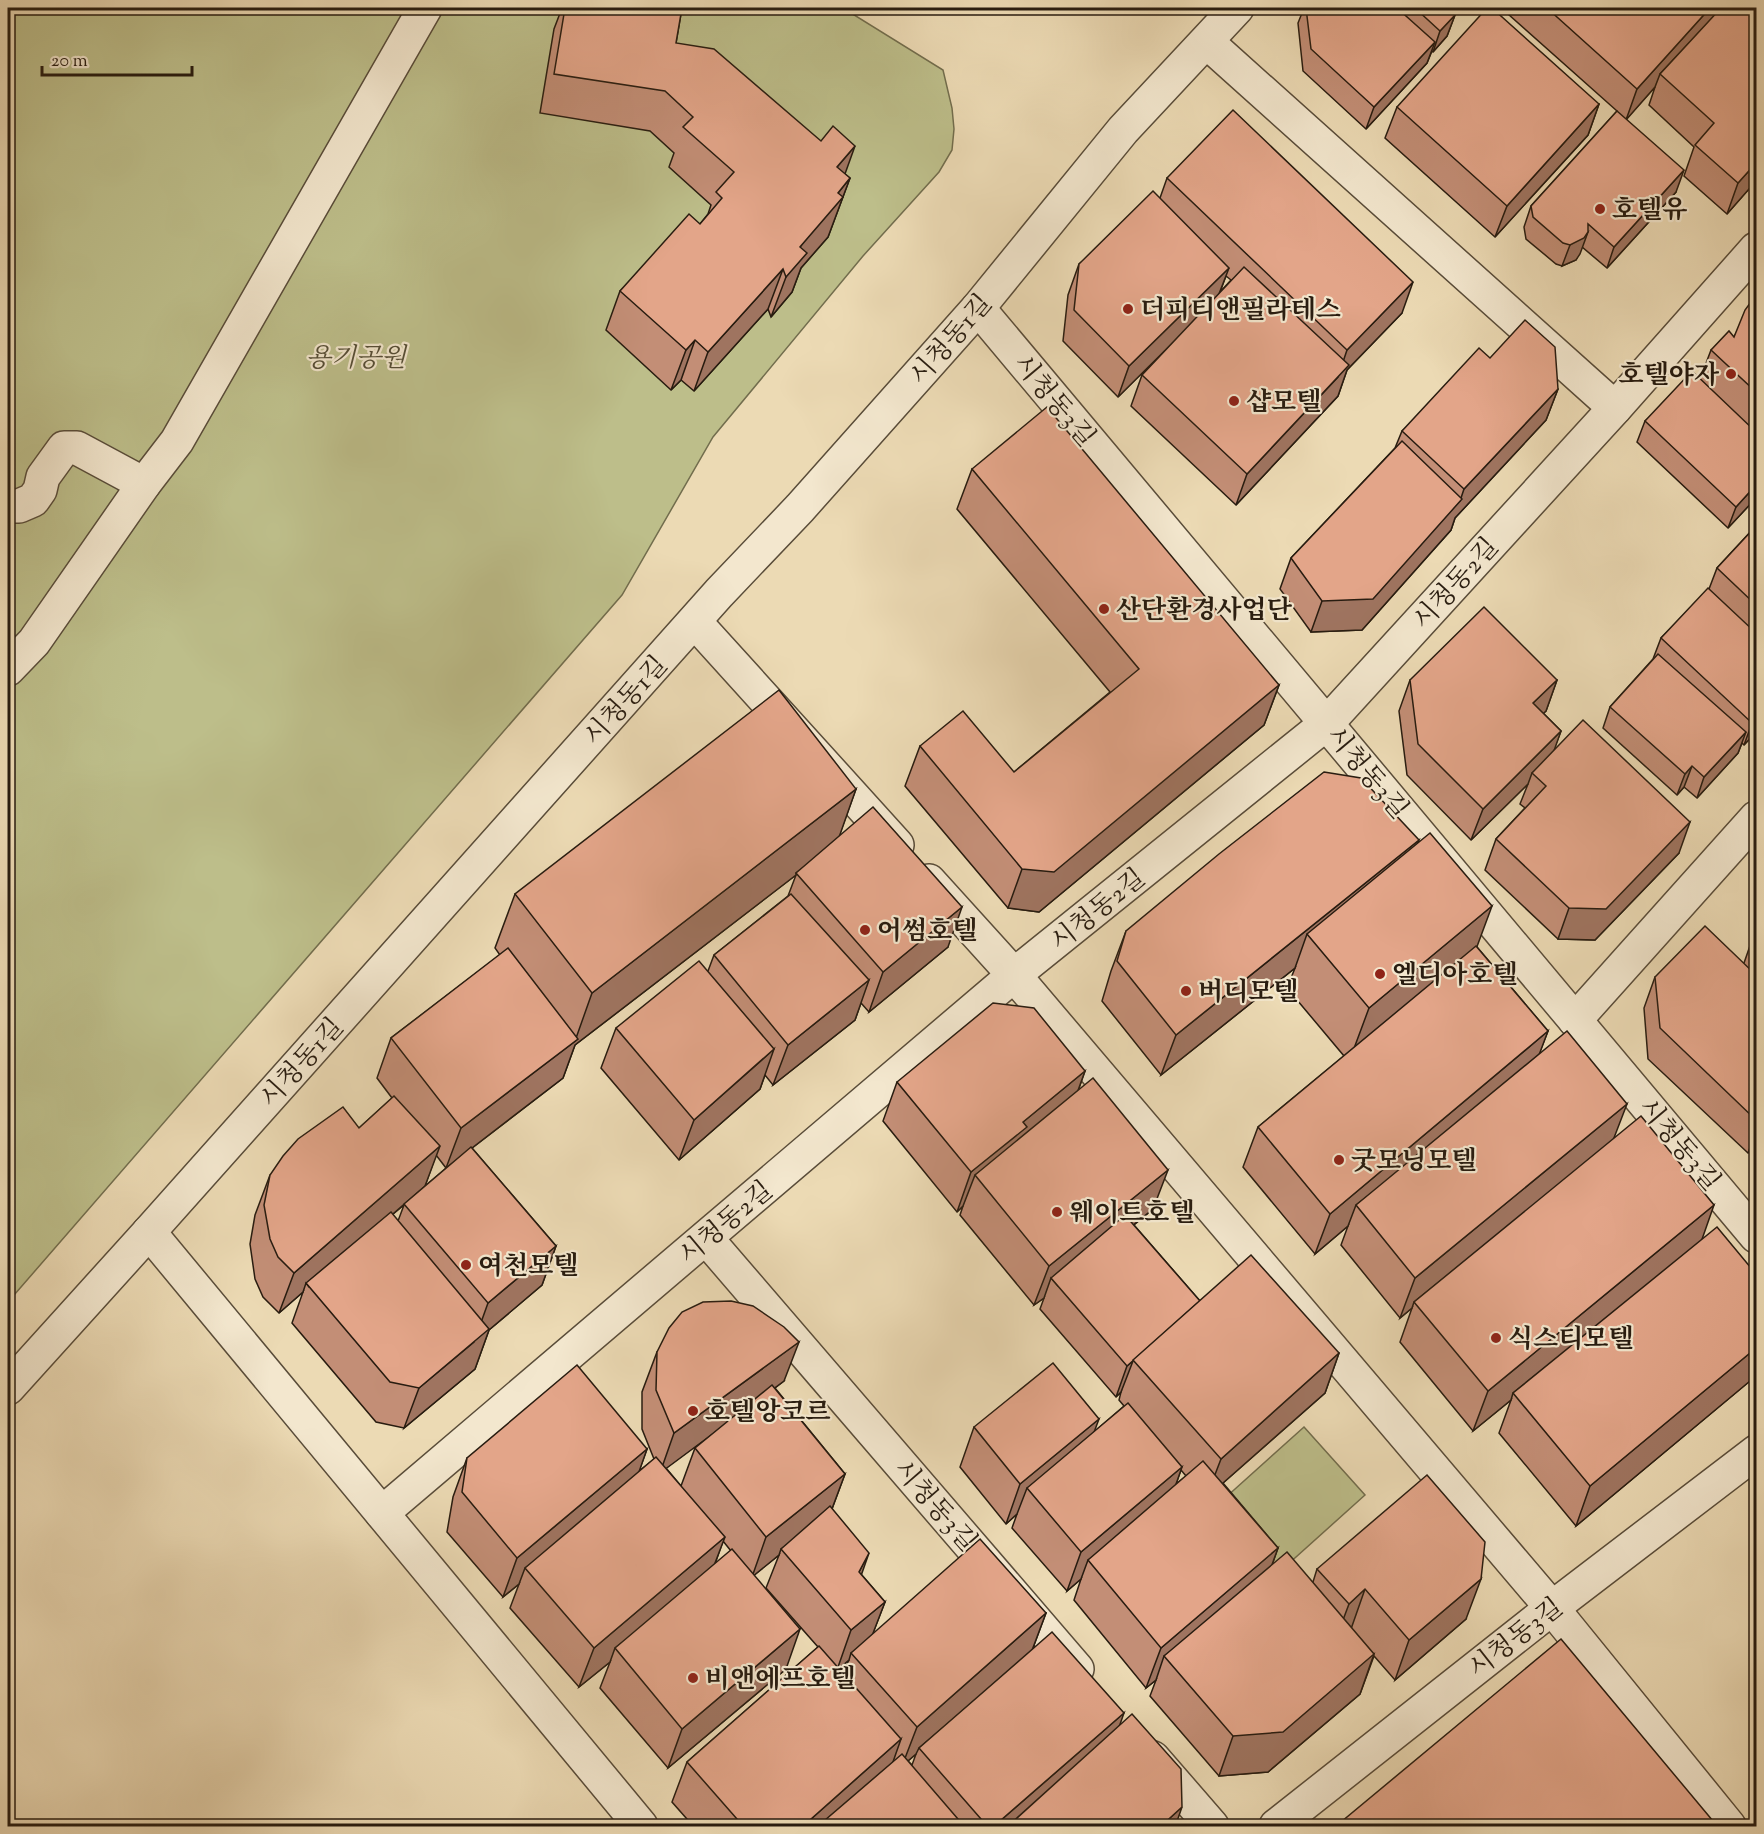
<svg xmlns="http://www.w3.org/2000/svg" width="1764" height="1834" font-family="'Sorts Mill Goudy','Noto Serif KR',serif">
<rect width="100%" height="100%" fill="#ecdab4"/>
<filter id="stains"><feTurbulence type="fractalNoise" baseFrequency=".00333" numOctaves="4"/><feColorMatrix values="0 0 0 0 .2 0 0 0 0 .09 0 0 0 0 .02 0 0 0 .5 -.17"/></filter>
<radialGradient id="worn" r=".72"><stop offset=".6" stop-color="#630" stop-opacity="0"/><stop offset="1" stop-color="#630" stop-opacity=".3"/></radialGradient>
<!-- green -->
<g fill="#bdbe8a" stroke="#726d4d" stroke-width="1.5">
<polygon points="8,8 843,8 943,70 952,108 954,129 952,150 939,172 863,256 713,437 622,595 8,1302"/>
<polygon points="1304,1427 1365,1495 1276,1575 1215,1507"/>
</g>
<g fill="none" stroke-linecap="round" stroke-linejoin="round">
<!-- minor casing -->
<g stroke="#594c39" stroke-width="36">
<g id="minor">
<polyline points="1207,42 1615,408"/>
<polyline points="978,308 1756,1236"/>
<polyline points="8,506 19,506 33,500 40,490 43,477 64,448 77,448 144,484"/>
<polyline points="695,622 897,845"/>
<polyline points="8,669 34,642 144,484 177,441 425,8"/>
<polyline points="929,881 1014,975 1552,1608 1729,1826"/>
<polyline points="1575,1020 1756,818"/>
<polyline points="149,1232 641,1826"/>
<polyline points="706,1238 1077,1669"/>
<polyline points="8,1388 149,1232 719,593 800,508 978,308 1123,130 1237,8"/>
<polyline points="382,1513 1014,975 1327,723 1615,408 1756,249"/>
<polyline points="1153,1758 1212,1826"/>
<polyline points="1276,1826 1552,1608 1756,1452"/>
</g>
</g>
<!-- minor -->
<use href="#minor" stroke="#f3e7ce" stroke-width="33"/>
</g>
<!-- wall -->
<g fill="#c38e76" stroke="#281c10" stroke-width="1.5" fill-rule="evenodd">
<polygon points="562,8 682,8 676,43 850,178 828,237 801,268 792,292 771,317 768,309 694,391 681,380 671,390 606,330 620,291 700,224 708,214 711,205 669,167 674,153 650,131 540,113 554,29"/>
<polygon points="1304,8 1448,8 1455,15 1447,36 1433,52 1432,51 1427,63 1366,129 1303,71 1298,23"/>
<polygon points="1510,8 1756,8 1756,181 1727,214 1684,176 1694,147 1649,105 1655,87 1626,119 1676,192 1607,268 1582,247 1576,260 1562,266 1556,264 1526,239 1524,227 1531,206 1617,111 1508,14"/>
<polygon points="1599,104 1588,135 1495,237 1385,138 1397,107"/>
<path d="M 1167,178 L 1402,313 L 1347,370 L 1338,396 L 1236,505 L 1131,406 L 1142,375 L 1174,341 L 1118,397 L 1063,341 L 1068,295 L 1079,264 L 1160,198 ZM 1226,276 L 1231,280 L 1220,292 Z"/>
<polygon points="1756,295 1756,498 1728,528 1637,442 1645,421 1700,379 1711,350 1734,337"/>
<polygon points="1490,358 1558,389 1546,420 1455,518 1451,530 1362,630 1311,632 1280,589 1291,558 1395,448 1402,431"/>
<polygon points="972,469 1279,685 1264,725 1039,912 1008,908 905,786 920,746 1014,772 1110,692 957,509"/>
<polygon points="1756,526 1756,732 1744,745 1742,743 1738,753 1697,798 1684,787 1677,795 1603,728 1610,707 1653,659 1661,638 1709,589 1717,568"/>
<polygon points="1410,680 1557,680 1546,711 1543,713 1561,731 1554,749 1679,853 1595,940 1558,939 1485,870 1496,839 1525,808 1520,804 1528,784 1471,840 1407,775 1399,711"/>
<path d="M 856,789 L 839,836 L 948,947 L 869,1012 L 861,1003 L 855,1020 L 773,1085 L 765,1075 L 760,1089 L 679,1160 L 601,1068 L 616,1028 L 708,971 L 714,955 L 788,896 L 796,875 L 575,1045 L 563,1078 L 472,1148 L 556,1246 L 542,1285 L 489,1330 L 475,1369 L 404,1428 L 376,1422 L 292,1323 L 303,1292 L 279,1313 L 263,1297 L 255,1279 L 250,1244 L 255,1215 L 270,1175 L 359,1128 L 392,1098 L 377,1078 L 391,1038 L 500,955 L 495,948 L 515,894 ZM 436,1155 L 446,1168 L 425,1186 ZM 404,1205 L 398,1221 L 392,1215 Z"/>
<polygon points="1418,843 1477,947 1548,1031 1539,1054 1614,1138 1702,1239 1756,1274 1756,1376 1576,1526 1499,1433 1511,1400 1473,1431 1400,1342 1412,1308 1400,1318 1341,1245 1348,1226 1315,1254 1243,1167 1258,1127 1344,1056 1287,988 1295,968 1161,1075 1102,1001 1111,971 1126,931"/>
<polygon points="1756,936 1756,1145 1748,1153 1648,1059 1644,1008 1655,977 1744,963 1752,940"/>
<path d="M 1085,1071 L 1078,1091 L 1153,1209 L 1134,1225 L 1200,1301 L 1339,1353 L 1325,1393 L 1223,1483 L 1278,1548 L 1272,1565 L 1313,1582 L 1317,1569 L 1466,1619 L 1395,1680 L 1374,1656 L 1360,1694 L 1268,1772 L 1219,1776 L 1150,1696 L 1156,1680 L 1146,1688 L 1074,1600 L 1081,1579 L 1067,1591 L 1012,1528 L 1017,1514 L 1006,1524 L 960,1467 L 974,1427 L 1095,1431 L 1124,1406 L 1119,1400 L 1121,1392 L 1116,1397 L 1040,1309 L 1044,1298 L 1034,1305 L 960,1215 L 963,1206 L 957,1212 L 883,1121 L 897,1082 ZM 1181,1470 L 1186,1476 L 1176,1484 Z"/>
<path d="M 657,1352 L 784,1381 L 775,1388 L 845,1474 L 832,1509 L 861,1574 L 885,1602 L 873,1633 L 1046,1613 L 1033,1648 L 1120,1725 L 1175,1827 L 694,1827 L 672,1802 L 687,1762 L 818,1647 L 766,1588 L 779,1555 L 754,1575 L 786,1669 L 668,1768 L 600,1688 L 610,1662 L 579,1687 L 510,1608 L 519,1584 L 503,1597 L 447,1532 L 453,1497 L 467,1458 L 647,1449 L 639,1471 L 654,1459 L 642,1429 L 642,1392 ZM 705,1439 L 695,1448 L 681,1486 L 666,1468 ZM 723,1541 L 731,1551 L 715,1564 ZM 849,1660 L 843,1674 L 839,1668 ZM 916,1754 L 912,1765 L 908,1761 Z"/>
</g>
<!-- shaded-wall -->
<g fill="#9f7460" stroke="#281c10" stroke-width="1.5">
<polygon points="1710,8 1722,8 1660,74 1655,87 1626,120 1637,89"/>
<polygon points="1455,15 1447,36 1433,52 1440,31"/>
<polygon points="1435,42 1427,63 1366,129 1374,107"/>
<polygon points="1599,104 1588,135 1495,237 1507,206"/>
<polygon points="855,146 841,185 837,167"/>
<polygon points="1756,163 1756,181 1727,214 1738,183"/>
<polygon points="1684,170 1676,192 1607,268 1614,247"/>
<polygon points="850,178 828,237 801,268 792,292 771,317 786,277 800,247 838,193"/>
<polygon points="1588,232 1580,254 1576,260 1562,266 1570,245"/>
<polygon points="1229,268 1217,299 1118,397 1129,366"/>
<polygon points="783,269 768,309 694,391 708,352"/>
<polygon points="1413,282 1402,313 1347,370 1338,396 1236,505 1247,474 1338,377 1347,350"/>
<polygon points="695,340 681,380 671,390 686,350"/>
<polygon points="1558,389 1546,420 1455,518 1451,530 1362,630 1311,632 1322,601 1460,501 1464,489"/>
<polygon points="1756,485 1756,498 1728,528 1736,507"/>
<polygon points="1557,680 1546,711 1522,734 1533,703"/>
<polygon points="1279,685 1264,725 1039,912 1008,908 1022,869"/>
<polygon points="1756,718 1756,732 1744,745 1752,723"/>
<polygon points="1561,731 1550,762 1532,773 1528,784 1471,840 1483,809"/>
<polygon points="1746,732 1738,753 1697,798 1704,777"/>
<polygon points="1692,766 1684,787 1677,795 1685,774"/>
<polygon points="856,789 837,843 796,873 796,875 575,1045 563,1078 446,1168 461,1128 575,1041 592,993"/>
<polygon points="1690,822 1679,853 1595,940 1558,939 1569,908"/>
<polygon points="1419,840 1404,880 1307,934 1295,968 1161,1075 1176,1035"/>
<polygon points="1492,906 1472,960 1349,1062 1369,1008"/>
<polygon points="962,907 948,947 869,1012 883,972"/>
<polygon points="869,980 855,1020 773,1085 788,1045"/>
<polygon points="1548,1031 1533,1071 1356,1205 1348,1226 1315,1254 1330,1214"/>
<polygon points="774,1049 760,1089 679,1160 694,1120"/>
<polygon points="1085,1071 1071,1110 975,1175 963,1206 957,1212 971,1172 1023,1122"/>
<polygon points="1627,1104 1612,1143 1414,1302 1412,1308 1400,1318 1415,1278"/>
<polygon points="1756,1131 1756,1145 1748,1153"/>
<polygon points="440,1146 425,1186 309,1287 306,1283 303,1292 279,1313 294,1273"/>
<polygon points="1168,1170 1153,1209 1058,1286 1051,1278 1044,1298 1034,1305 1049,1266"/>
<polygon points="1714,1205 1700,1245 1513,1393 1511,1400 1473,1431 1488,1391"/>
<polygon points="556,1246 542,1285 489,1330 475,1369 404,1428 419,1388 474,1342 488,1303"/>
<polygon points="799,1342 784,1381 660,1473 674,1433"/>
<polygon points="1756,1348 1756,1376 1576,1526 1590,1486"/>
<polygon points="1339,1353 1325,1393 1206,1498 1221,1459"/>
<polygon points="1133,1361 1121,1392 1116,1397 1127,1366"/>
<polygon points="1099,1419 1084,1459 1027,1488 1017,1514 1006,1524 1020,1484"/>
<polygon points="647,1449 633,1489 525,1568 519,1584 503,1597 517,1558"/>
<polygon points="1182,1467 1168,1507 1088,1560 1081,1579 1067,1591 1081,1552"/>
<polygon points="845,1474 830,1514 781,1549 779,1555 752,1577 766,1537"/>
<polygon points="725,1537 710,1576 615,1648 610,1662 579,1687 594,1648"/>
<polygon points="1278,1548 1264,1587 1164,1656 1156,1680 1146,1688 1161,1648"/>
<polygon points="869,1553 855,1593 859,1572"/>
<polygon points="1481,1579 1466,1619 1395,1680 1409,1640"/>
<polygon points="1365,1589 1351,1629 1334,1644 1349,1604"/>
<polygon points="885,1602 870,1641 851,1653 849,1660 837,1670 851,1630"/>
<polygon points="1046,1613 1031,1653 919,1748 916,1754 902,1766 917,1727"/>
<polygon points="800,1629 786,1669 668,1768 682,1729"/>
<polygon points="1374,1654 1360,1694 1268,1772 1219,1776 1233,1736"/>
<polygon points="1124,1713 1113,1744 1018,1827 993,1827"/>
<polygon points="901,1739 887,1779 833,1827 802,1827"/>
<polygon points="1182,1807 1175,1827 1160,1827"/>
</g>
<!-- building -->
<g fill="#e3a589" stroke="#281c10" stroke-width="1.5">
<polygon points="565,8 682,8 676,43 714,49 821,141 833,126 855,146 837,167 850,178 838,193 843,197 800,247 807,253 786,277 783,269 708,352 695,340 686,350 620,291 689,214 700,224 722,198 716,192 734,172 683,127 693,117 665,91 554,74"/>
<polygon points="1306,8 1397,8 1435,42 1374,107 1311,49"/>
<polygon points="1415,8 1448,8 1455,15 1440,31"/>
<polygon points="1487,8 1492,8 1599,104 1507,206 1397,107"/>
<polygon points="1547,8 1710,8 1637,89"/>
<polygon points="1721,8 1756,8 1756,163 1738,183 1695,145 1714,123 1660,74"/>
<polygon points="1233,110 1413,282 1347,350 1167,178"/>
<polygon points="1617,111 1684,170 1614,247 1588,224 1588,232 1584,238 1570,245 1563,243 1533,217 1531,206"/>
<polygon points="1153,191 1229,268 1129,366 1074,310 1079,264"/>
<polygon points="1244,267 1349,365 1247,474 1142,375"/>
<polygon points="1756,295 1756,392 1711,350 1729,331 1734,337 1745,310"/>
<polygon points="1525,320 1555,347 1558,389 1464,489 1402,431 1479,348 1490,358"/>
<polygon points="1692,371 1756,432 1756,485 1736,507 1645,421"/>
<polygon points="1047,407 1279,685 1054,872 1022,869 920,746 963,711 1014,772 1139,669 972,469"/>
<polygon points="1402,441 1462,499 1373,599 1322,601 1291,558"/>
<polygon points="1756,526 1756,605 1717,568"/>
<polygon points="1708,588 1756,633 1756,718 1752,723 1661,638"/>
<polygon points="1484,607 1557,680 1533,703 1561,731 1483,809 1418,744 1410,680"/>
<polygon points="1658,654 1746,732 1704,777 1692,766 1685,774 1610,707"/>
<polygon points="779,690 856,789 592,993 515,894"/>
<polygon points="1583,720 1690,822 1606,909 1569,908 1496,839 1546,786 1532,773"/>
<polygon points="1324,772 1361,778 1419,840 1176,1035 1117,961 1126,931 1219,854"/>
<polygon points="873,807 962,907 883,972 796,873"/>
<polygon points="1430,833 1492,906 1369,1008 1307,934"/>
<polygon points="791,894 869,980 788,1045 714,955"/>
<polygon points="1705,926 1756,975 1756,1120 1660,1028 1655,977"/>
<polygon points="1756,936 1756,944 1752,940"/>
<polygon points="1476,946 1548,1031 1330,1214 1258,1127"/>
<polygon points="508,948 578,1039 461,1128 391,1038"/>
<polygon points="699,961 774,1049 694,1120 616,1028"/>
<polygon points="993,1003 1034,1008 1085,1071 1023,1122 1027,1127 971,1172 897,1082"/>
<polygon points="1567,1031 1627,1104 1415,1278 1356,1205"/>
<polygon points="1093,1078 1168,1170 1049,1266 975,1175"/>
<polygon points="394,1096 440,1146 294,1273 278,1257 270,1239 264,1205 270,1175 283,1156 298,1139 343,1107 359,1128"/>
<polygon points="1641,1116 1714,1205 1488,1391 1414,1302"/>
<polygon points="471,1147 556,1246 488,1303 404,1204"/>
<polygon points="391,1212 489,1329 419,1388 390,1382 306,1283"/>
<polygon points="1125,1215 1200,1301 1127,1366 1051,1278"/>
<polygon points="1717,1227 1756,1274 1756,1348 1590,1486 1513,1393"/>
<polygon points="1251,1255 1339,1353 1221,1459 1133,1360"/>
<polygon points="731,1301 753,1306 784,1327 799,1342 674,1433 656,1390 657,1352 669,1328 682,1312 703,1302"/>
<polygon points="1053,1363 1099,1419 1020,1484 974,1427"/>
<polygon points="577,1365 647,1449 517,1558 462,1492 467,1458"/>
<polygon points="772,1385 845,1474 766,1537 695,1448"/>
<polygon points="1128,1403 1182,1467 1081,1552 1027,1488"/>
<polygon points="656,1457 725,1537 594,1648 525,1568"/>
<polygon points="1203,1461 1278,1548 1161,1648 1088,1560"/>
<polygon points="1427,1475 1485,1542 1481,1579 1409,1640 1365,1589 1349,1604 1317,1569"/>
<polygon points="830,1506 869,1553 859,1572 885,1602 851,1630 781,1549"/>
<polygon points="980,1539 1046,1613 917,1727 851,1653"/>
<polygon points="732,1549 800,1629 682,1729 615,1648"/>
<polygon points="1287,1552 1374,1654 1283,1732 1233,1736 1164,1656"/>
<polygon points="1052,1632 1124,1713 993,1827 988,1827 919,1748"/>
<polygon points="1561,1639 1718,1827 1335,1827"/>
<polygon points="819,1646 901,1739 802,1827 744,1827 687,1762"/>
<polygon points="1132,1714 1181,1769 1182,1807 1160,1827 1007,1827"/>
<polygon points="902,1754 964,1826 817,1827"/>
</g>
<!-- markers -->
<g fill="#8f2418" stroke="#f3e7ce" stroke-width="2">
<circle cx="1600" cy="209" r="6"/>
<circle cx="1128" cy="309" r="6"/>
<circle cx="1731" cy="374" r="6"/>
<circle cx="1234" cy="401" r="6"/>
<circle cx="1104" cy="609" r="6"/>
<circle cx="865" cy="930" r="6"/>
<circle cx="1380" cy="974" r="6"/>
<circle cx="1186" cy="991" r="6"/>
<circle cx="1339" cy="1160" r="6"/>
<circle cx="1057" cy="1212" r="6"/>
<circle cx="466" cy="1265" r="6"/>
<circle cx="1496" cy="1338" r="6"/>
<circle cx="693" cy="1411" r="6"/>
<circle cx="693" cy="1678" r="6"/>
</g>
<g text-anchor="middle" stroke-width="4.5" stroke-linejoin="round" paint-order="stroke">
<!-- poi labels -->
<g font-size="26" font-weight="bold" fill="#281c10" stroke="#f3e7ce" text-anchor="start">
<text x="1612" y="218">호텔유</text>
<text x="1140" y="318">더피티앤필라테스</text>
<text x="1719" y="383" text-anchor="end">호텔야자</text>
<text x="1246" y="410">샵모텔</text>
<text x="1116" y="618">산단환경사업단</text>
<text x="877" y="939">어썸호텔</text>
<text x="1392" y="983">엘디아호텔</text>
<text x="1198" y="1000">버디모텔</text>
<text x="1351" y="1169">굿모닝모텔</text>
<text x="1069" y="1221">웨이트호텔</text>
<text x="478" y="1274">여천모텔</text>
<text x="1508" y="1347">식스티모텔</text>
<text x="705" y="1420">호텔앙코르</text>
<text x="705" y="1687">비앤에프호텔</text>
</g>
<!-- street labels -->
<g font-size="26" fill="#281c10" stroke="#f3e7ce">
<text transform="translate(950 339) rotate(-49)" y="9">시청동1길</text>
<text transform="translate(1055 400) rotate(50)" y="9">시청동3길</text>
<text transform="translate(1455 583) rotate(-48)" y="9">시청동2길</text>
<text transform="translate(625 700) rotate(-48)" y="9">시청동1길</text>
<text transform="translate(1368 772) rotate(50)" y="9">시청동3길</text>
<text transform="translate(1097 909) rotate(-39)" y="9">시청동2길</text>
<text transform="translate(301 1062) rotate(-48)" y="9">시청동1길</text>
<text transform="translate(1680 1144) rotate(50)" y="9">시청동3길</text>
<text transform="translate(725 1222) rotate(-40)" y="9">시청동2길</text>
<text transform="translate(936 1505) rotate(49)" y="9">시청동3길</text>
<text transform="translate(1515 1637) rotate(-38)" y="9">시청동3길</text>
</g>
<!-- park labels -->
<g font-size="26" font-style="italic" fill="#554d35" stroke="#f3e7ce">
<text x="356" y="366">용기공원</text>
</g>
</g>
<!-- margin -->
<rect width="1764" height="1834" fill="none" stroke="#ecdab4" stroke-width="30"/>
<rect x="9" y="9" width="1746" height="1816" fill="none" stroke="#281c10" stroke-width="3"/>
<rect x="15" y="15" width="1734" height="1804" fill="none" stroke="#281c10" stroke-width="1.5"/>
<!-- scale -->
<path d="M42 66v9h150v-9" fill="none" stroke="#281c10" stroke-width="3"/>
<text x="51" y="66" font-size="18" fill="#281c10" stroke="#f3e7ce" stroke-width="4.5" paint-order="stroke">20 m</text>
<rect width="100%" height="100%" filter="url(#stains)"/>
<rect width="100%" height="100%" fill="url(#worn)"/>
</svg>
